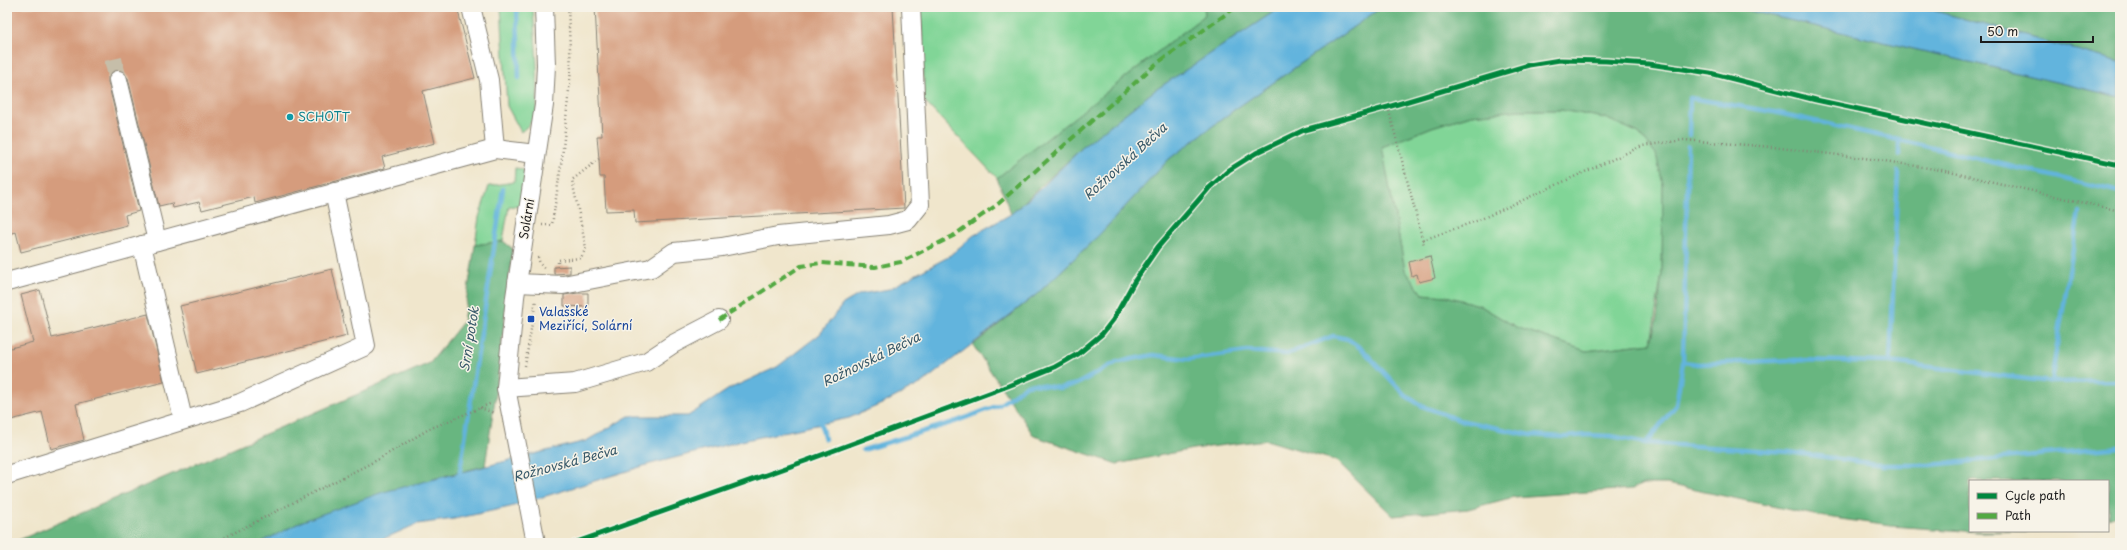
<svg xmlns="http://www.w3.org/2000/svg" width="2127" height="550" font-family="'Playpen Sans',sans-serif">
<rect width="100%" height="100%" fill="#f7f3e8"/>
<filter id="ink" filterUnits="userSpaceOnUse"><feTurbulence type="fractalNoise" baseFrequency=".025" numOctaves="2"/><feDisplacementMap in="SourceGraphic" scale="8" xChannelSelector="R" yChannelSelector="G"/><feConvolveMatrix kernelMatrix="1 2 1 2 8 2 1 2 1" color-interpolation-filters="sRGB"/></filter>
<filter id="wash" filterUnits="userSpaceOnUse"><feTurbulence type="fractalNoise" baseFrequency=".012" numOctaves="4" result="noise"/><feDisplacementMap in="SourceGraphic" scale="16" xChannelSelector="R" yChannelSelector="G"/><feGaussianBlur stdDeviation="0.9" result="paint"/><feColorMatrix in="noise" values="0 0 0 0 0 0 0 0 0 0 0 0 0 0 0 0 0 1.4 0 .05"/><feComposite in="paint" operator="in"/></filter>
<g filter="url(#wash)">
<rect width="100%" height="100%" fill="#f0e6cc"/>
<!-- green -->
<g fill="#81d597" stroke="#4e785a">
<path d="M 501,7 L 533,7 C 534,28 542,103 534,118 C 531,124 525,128 521,132 L 507,106 Z"/>
<polygon points="921,7 1204,7 1205,15 997,178 924,101"/>
<polygon points="1519,110 1561,110 1605,118 1639,133 1656,154 1663,184 1662,272 1651,343 1586,351 1516,327 1479,305 1446,296 1422,294 1405,270 1382,147 1432,127 1471,115"/>
<polygon points="515,168 522,169 525,173 521,207 509,206 503,241 475,245 479,217 489,186 514,182"/>
</g>
<!-- forest -->
<g fill="#68b680" stroke="#42694e" fill-rule="evenodd">
<polygon points="1204,7 1281,7 1154,91 1085,145 1011,214 997,178 1205,15"/>
<path d="M 1382,7 L 1733,7 L 2120,97 L 2120,514 L 2108,518 L 2108,481 L 1970,481 L 1970,531 L 2038,531 L 1978,532 L 1891,526 L 1819,516 L 1667,484 L 1643,484 L 1632,489 L 1514,497 L 1468,509 L 1393,516 L 1337,461 L 1266,440 L 1193,449 L 1117,464 L 1034,436 L 973,345 L 1037,294 L 1100,234 L 1169,159 L 1234,110 ZM 1519,110 L 1561,110 L 1605,118 L 1639,133 L 1656,154 L 1663,184 L 1662,272 L 1657,317 L 1651,343 L 1586,351 L 1516,327 L 1479,305 L 1446,296 L 1422,294 L 1405,270 L 1382,147 L 1432,127 L 1471,115 Z"/>
<polygon points="1921,7 2120,7 2120,62"/>
<polygon points="503,241 513,249 496,393 485,466 440,477 303,521 260,543 12,543 430,363 463,322 475,245"/>
</g>
<!-- water -->
<g fill="#62b4dd" stroke="#3f687c">
<polygon points="1281,7 1382,7 1234,110 1169,159 1100,234 1037,294 922,383 884,403 849,418 746,440 650,464 510,507 454,519 417,524 374,543 260,543 303,521 383,492 586,441 629,416 688,416 729,389 777,367 820,334 843,304 860,294 889,289 948,257 974,235 1011,214 1040,189 1085,145 1154,91"/>
<polygon points="1733,7 1921,7 2120,62 2120,97"/>
</g>
<g fill="none" stroke-linecap="round" stroke-linejoin="round">
<!-- stream -->
<g stroke="#62b4dd" stroke-width="4.5">
<polyline points="517,7 519,78"/>
<polyline points="1689,135 1690,98 1774,112 1899,140 2120,192"/>
<polyline points="1899,155 1899,140"/>
<polyline points="1683,362 1698,364 1793,360 1890,362 2051,382 2120,381"/>
<polyline points="1890,362 1898,171"/>
<polyline points="2051,382 2079,212"/>
<polyline points="819,419 825,439"/>
<polyline points="1646,443 1676,405 1683,362 1688,146"/>
<polyline points="863,450 957,421 999,405 1027,385 1034,384 1059,388 1077,384 1117,362 1153,355 1188,359 1248,351 1287,354 1333,336 1348,339 1363,350 1405,395 1422,406 1459,420 1531,435 1565,437 1586,435 1611,436 1646,443 1789,452 1883,465 1930,465 2120,447"/>
<polyline points="459,478 503,189"/>
</g>
</g>
<g id="blocks">
<!-- building -->
<g fill="#d59c7d">
<polygon points="7,7 457,7 475,78 423,91 435,143 382,157 385,168 255,203 254,197 202,210 199,202 173,208 172,203 159,206 128,78 121,70 115,70 108,77 108,82 139,211 125,215 127,225 21,252 16,232 7,234"/>
<polygon points="595,7 893,7 904,208 635,223 634,210 606,211 604,177 600,177 599,159 597,136 602,136"/>
<polygon points="1430,256 1435,278 1419,282 1417,274 1412,276 1409,262"/>
<polygon points="570,266 570,273 554,274 554,267"/>
<polygon points="332,269 347,336 197,374 180,306"/>
<polygon points="40,290 52,338 148,314 164,382 76,404 84,440 51,449 42,412 7,421 7,349 33,342 21,295"/>
<polygon points="578,293 588,293 588,307 564,306 564,295"/>
</g>
</g>
</g>
<g filter="url(#ink)">
<use href="#blocks" fill-opacity="0" stroke="#868174" stroke-width="1"/>
<g fill="none" stroke-linecap="round" stroke-linejoin="round">
<!-- minor-tunnel -->
<polyline stroke="#c6bea9" stroke-width="18" stroke-dasharray="18 9" stroke-linecap="butt" points="113,59 118,80"/>
<!-- minor casing -->
<g stroke="#868174" stroke-width="20">
<g id="minor">
<polyline points="471,7 489,80 495,149"/>
<polyline points="118,80 157,241"/>
<polyline points="142,245 183,419"/>
<polyline points="7,282 495,149 536,154"/>
<polyline points="517,283 563,285 651,268 674,252 722,247 778,236 889,225 908,220 920,205 911,7"/>
<polyline points="506,388 575,383 646,362 673,344 719,320"/>
<polyline points="7,475 240,403 366,346 334,192"/>
<polyline points="536,543 506,388 515,297 544,105 546,65 544,7"/>
</g>
</g>
<!-- path -->
<g stroke="#868174" stroke-width="2.5" stroke-dasharray="1 3" stroke-linecap="butt">
<polyline points="1388,107 1424,245"/>
<polyline points="542,225 552,225 562,158 571,70 568,7"/>
<polyline points="1423,240 1479,220 1642,146 1684,140 1772,147 1872,159 1941,170 2120,211"/>
<polyline points="538,257 540,264 544,268"/>
<polyline points="558,267 558,260 581,258 586,248 572,180 599,159"/>
<polyline points="525,366 536,299"/>
<polyline points="480,408 494,413"/>
<polyline points="214,543 379,459 429,429 492,403"/>
</g>
<!-- minor -->
<use href="#minor" stroke="#fff" stroke-width="18"/>
<!-- quiet -->
<polyline stroke="#52a943" stroke-width="4" stroke-dasharray="8 4" stroke-linecap="butt" points="719,320 801,266 821,263 875,267 901,262 953,236 998,204 1156,64 1236,7"/>
<!-- cycleway casing -->
<g stroke="#f7f3e8" stroke-width="8">
<polyline id="cycleway" points="574,543 808,460 1008,386 1055,367 1078,354 1102,334 1113,320 1134,282 1158,247 1209,188 1229,170 1256,153 1304,130 1388,107 1529,65 1560,60 1606,61 1649,64 1710,73 1816,100 2120,165"/>
</g>
<!-- cycleway -->
<use href="#cycleway" stroke="#00873e" stroke-width="5"/>
</g>
</g>
<!-- markers -->
<circle fill="#0f9aa8" stroke="#f7f3e8" stroke-width="1.5" cx="290" cy="117" r="4"/>
<rect fill="#1a4fb4" stroke="#f7f3e8" stroke-width="1.5" x="527" y="315" width="8" height="8" rx="2"/>
<g text-anchor="middle" stroke-width="3" stroke-linejoin="round" paint-order="stroke">
<!-- culture labels -->
<g font-size="12" fill="#0d838f" stroke="#f7f3e8" text-anchor="start">
<text x="298" y="121">SCHOTT</text>
</g>
<!-- street labels -->
<g font-size="12" fill="#1c1c1c" stroke="#f7f3e8">
<text transform="translate(527 219) rotate(-81)" y="4">Solární</text>
</g>
<!-- transit labels -->
<g font-size="12" fill="#164399" stroke="#f7f3e8" text-anchor="start">
<text x="539" y="316">Valašské<tspan x="539" dy="14">Meziřící, Solární</tspan></text>
</g>
<!-- water labels -->
<g font-size="13" font-style="italic" fill="#385969" stroke="#f7f3e8">
<text transform="translate(1125 161) rotate(-42)" y="5">Rožnovská Bečva</text>
<text transform="translate(469 339) rotate(-81)" y="5">Srní potok</text>
<text transform="translate(871 359) rotate(-26)" y="5">Rožnovská Bečva</text>
<text transform="translate(565 463) rotate(-15)" y="5">Rožnovská Bečva</text>
</g>
</g>
<!-- margin -->
<rect width="2127" height="550" fill="none" stroke="#f7f3e8" stroke-width="24"/>
<!-- legend -->
<rect x="1969" y="480" width="140" height="52" fill="#f7f3e8" stroke="#9f9d96"/>
<rect x="1977" y="493" width="20" height="6" fill="#00873e" stroke="#9f9d96"/>
<text x="2005" y="500" font-size="12" fill="#1c1c1c">Cycle path</text>
<rect x="1977" y="513" width="20" height="6" fill="#52a943" stroke="#9f9d96"/>
<text x="2005" y="520" font-size="12" fill="#1c1c1c">Path</text>
<!-- scale -->
<path d="M1981 36v6h112v-6" fill="none" stroke="#1c1c1c" stroke-width="2"/>
<text x="1987" y="36" font-size="12" fill="#1c1c1c" stroke="#f7f3e8" stroke-width="3" paint-order="stroke">50 m</text>
</svg>
